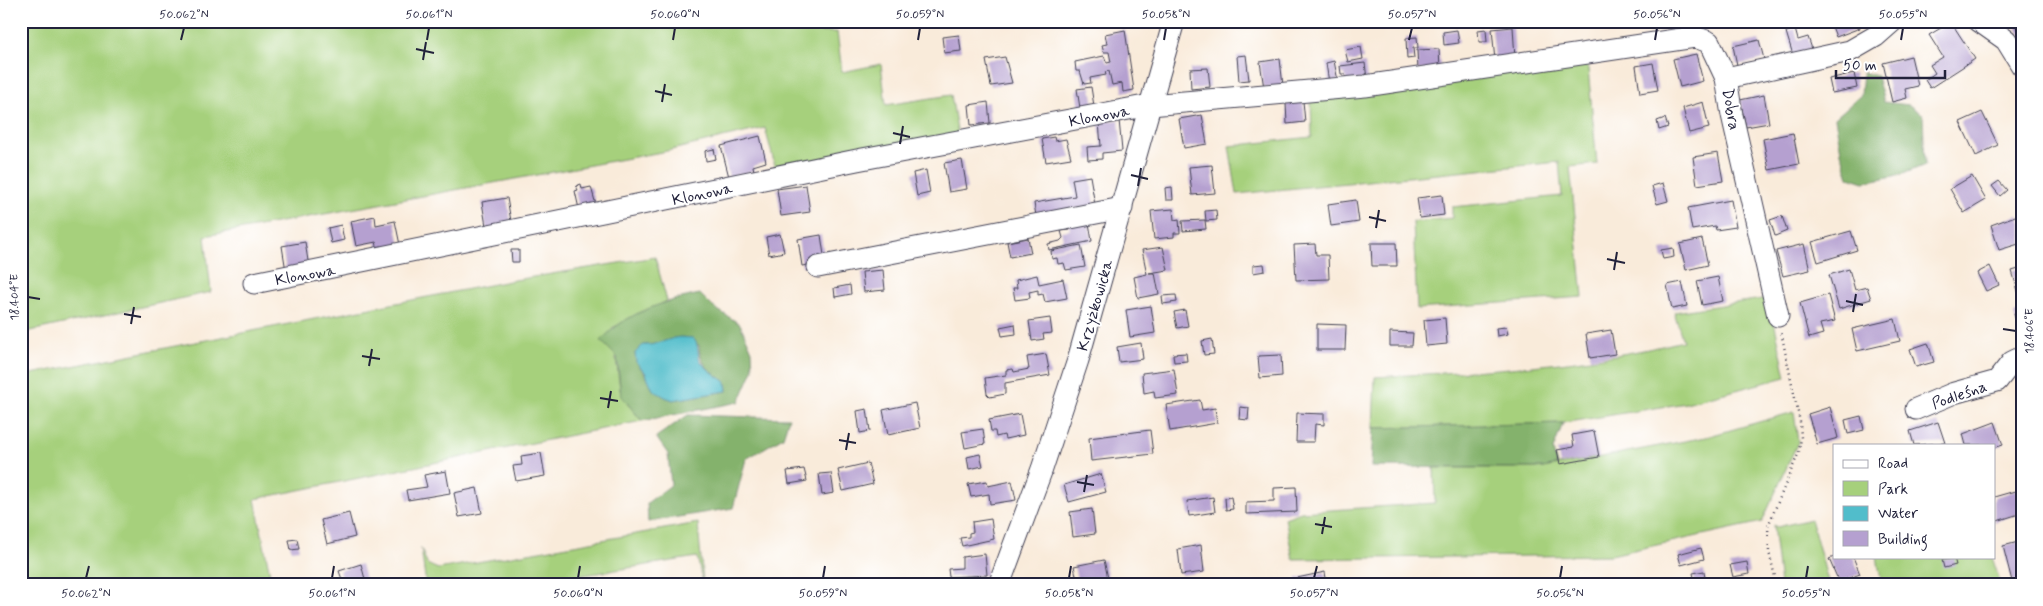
<svg xmlns="http://www.w3.org/2000/svg" width="2043" height="606" font-family="Mynerve,sans-serif">
<rect width="100%" height="100%" fill="#fff"/>
<filter id="ink" filterUnits="userSpaceOnUse"><feTurbulence type="fractalNoise" baseFrequency=".02" numOctaves="2"/><feDisplacementMap in="SourceGraphic" scale="10" xChannelSelector="R" yChannelSelector="G"/><feConvolveMatrix kernelMatrix="1 2 1 2 8 2 1 2 1" color-interpolation-filters="sRGB"/></filter>
<filter id="wash" filterUnits="userSpaceOnUse"><feTurbulence type="fractalNoise" baseFrequency=".0096" numOctaves="4" result="noise"/><feDisplacementMap in="SourceGraphic" scale="20" xChannelSelector="R" yChannelSelector="G"/><feGaussianBlur stdDeviation="1.12" result="paint"/><feColorMatrix in="noise" values="0 0 0 0 0 0 0 0 0 0 0 0 0 0 0 0 0 1.4 0 .05"/><feComposite in="paint" operator="in"/></filter>
<g filter="url(#wash)">
<rect width="100%" height="100%" fill="#f9ebda"/>
<!-- green -->
<g fill="#a6d07c" stroke="#64795c">
<polygon points="21,21 819,21 821,32 837,32 842,72 881,64 886,105 951,95 959,141 778,177 765,128 667,151 205,236 211,292 21,333"/>
<polygon points="1587,58 1597,164 1570,167 1583,297 1417,309 1413,222 1452,218 1452,207 1562,196 1559,162 1237,194 1229,146 1312,137 1311,97"/>
<polygon points="655,257 667,301 612,328 621,396 642,421 255,499 272,585 26,585 26,580 21,576 21,376 515,280"/>
<path d="M 1769,298 L 1786,377 L 1686,403 L 1563,423 L 1373,428 L 1375,377 C 1476,371 1586,366 1683,341 L 1674,312 Z"/>
<polygon points="1794,412 1798,442 1762,522 1611,555 1293,559 1285,518 1301,512 1435,503 1434,468 1543,468 1706,437"/>
<polygon points="1811,519 1829,585 1780,585 1773,525 1777,527"/>
<polygon points="698,523 703,583 697,557 522,585 426,585 421,548 427,564 438,569"/>
<polygon points="1877,557 1992,557 2001,585 1882,585"/>
</g>
<!-- forest -->
<g fill="#84b26c" stroke="#536a54" fill-rule="evenodd">
<polygon points="1863,72 1877,76 1884,102 1909,105 1923,115 1925,165 1903,174 1864,182 1849,177 1841,152 1835,118 1861,95"/>
<path d="M 700,294 L 713,307 L 740,324 L 752,351 L 753,370 L 739,402 L 642,421 L 621,396 L 617,357 L 601,341 C 624,313 665,301 700,294 ZM 643,345 L 699,345 C 699,364 711,372 726,382 L 727,391 L 673,400 C 657,394 653,387 645,374 C 640,366 636,363 635,353 Z"/>
<polygon points="688,415 789,418 783,437 746,459 733,508 648,522 647,503 671,485 668,454 656,437"/>
<polygon points="1563,423 1553,450 1557,465 1543,468 1371,467 1373,428"/>
</g>
<!-- water -->
<path fill="#51bdcb" stroke="#3a7083" d="M 681,337 L 693,338 C 699,345 697,348 699,357 C 702,367 718,376 726,382 L 727,391 L 673,400 L 665,397 L 653,390 L 645,372 L 636,362 L 635,353 L 643,345 C 657,346 668,338 681,337 Z"/>
<g id="blocks">
<!-- building -->
<g fill="#b5a0d0">
<polygon points="1684,21 1704,21 1704,22 1685,25"/>
<polygon points="1830,21 1858,21 1860,28 1836,37"/>
<polygon points="2013,21 2022,21 2022,39"/>
<polygon points="1951,22 1975,59 1930,88 1925,80 1935,73 1930,65 1943,57 1929,35"/>
<polygon points="1513,27 1515,59 1495,61 1492,29"/>
<polygon points="1486,29 1487,42 1479,42 1478,30"/>
<polygon points="1795,29 1798,40 1808,37 1812,49 1793,55 1786,32"/>
<polygon points="1125,30 1134,90 1123,92 1122,83 1112,85 1109,71 1105,72 1106,75 1090,78 1091,83 1084,84 1080,71 1076,71 1075,62 1104,56 1107,63 1111,62 1109,52 1104,52 1102,45 1107,44 1105,34"/>
<polygon points="1457,30 1459,43 1444,45 1443,32"/>
<polygon points="959,35 961,51 944,53 942,37"/>
<polygon points="1417,37 1418,48 1413,48 1414,58 1407,59 1406,38"/>
<polygon points="1759,40 1764,59 1737,65 1733,46"/>
<polygon points="1361,47 1363,59 1348,62 1345,50"/>
<polygon points="1439,49 1440,69 1418,70 1417,50"/>
<polygon points="1696,54 1703,81 1680,87 1673,59"/>
<polygon points="1246,55 1249,80 1239,81 1237,56"/>
<polygon points="1911,56 1918,86 1905,89 1907,98 1892,102 1883,63"/>
<polygon points="1005,57 1012,83 991,86 986,60"/>
<polygon points="1280,59 1283,86 1264,88 1260,62"/>
<polygon points="1334,61 1338,81 1329,83 1326,63"/>
<polygon points="1365,63 1367,79 1346,81 1345,74 1341,74 1340,66"/>
<polygon points="1653,63 1658,90 1640,93 1636,66"/>
<polygon points="1208,68 1210,87 1191,89 1190,69"/>
<polygon points="1854,73 1857,88 1832,93 1829,79"/>
<polygon points="1091,87 1094,106 1080,108 1077,89"/>
<polygon points="1764,95 1769,123 1746,127 1740,100"/>
<polygon points="1303,101 1305,122 1287,124 1286,103"/>
<polygon points="988,102 990,123 971,125 969,105"/>
<polygon points="1703,102 1709,128 1689,133 1683,108"/>
<polygon points="1982,112 1998,145 1976,156 1960,122"/>
<polygon points="1202,115 1207,144 1184,148 1179,119"/>
<polygon points="1665,118 1668,127 1659,130 1657,121"/>
<polygon points="1119,120 1122,151 1102,153 1102,159 1088,160 1087,147 1101,146 1099,122"/>
<polygon points="1793,133 1799,164 1769,170 1763,139"/>
<polygon points="760,136 766,162 753,166 754,171 729,177 721,146"/>
<polygon points="1054,137 1055,141 1066,139 1071,158 1046,162 1042,139"/>
<polygon points="714,149 716,159 706,161 705,151"/>
<polygon points="1718,153 1723,181 1697,185 1693,157"/>
<polygon points="962,160 967,189 949,192 944,163"/>
<polygon points="1212,165 1215,193 1192,195 1189,167"/>
<polygon points="926,170 930,193 917,196 913,173"/>
<polygon points="1090,176 1095,205 1036,216 1034,203 1075,196 1072,179"/>
<polygon points="1972,176 1986,200 1964,213 1950,189"/>
<polygon points="1999,181 2007,190 2000,196 1992,186"/>
<polygon points="1663,183 1668,201 1657,204 1652,186"/>
<polygon points="581,184 582,189 591,187 596,205 579,209 575,191 578,190 576,186"/>
<polygon points="806,185 810,212 781,216 777,189"/>
<polygon points="1172,187 1173,200 1166,200 1165,188"/>
<polygon points="1442,195 1444,215 1420,218 1417,198"/>
<polygon points="507,198 512,227 487,232 482,202"/>
<polygon points="1356,200 1359,222 1331,226 1328,204"/>
<polygon points="1731,200 1736,227 1716,230 1715,226 1692,230 1688,208"/>
<polygon points="1173,209 1174,220 1179,219 1180,233 1174,233 1174,237 1154,239 1151,211"/>
<polygon points="1216,210 1217,220 1206,221 1205,211"/>
<polygon points="2018,215 2022,225 2022,243 1999,250 1991,225"/>
<polygon points="375,216 376,225 395,221 400,245 378,249 376,242 356,246 351,221"/>
<polygon points="1782,216 1787,231 1775,236 1770,220"/>
<polygon points="1088,217 1092,241 1049,250 1048,244 1060,241 1063,238 1061,231 1070,230 1068,222"/>
<polygon points="1205,220 1206,229 1183,231 1182,221"/>
<polygon points="341,225 344,240 331,243 328,228"/>
<polygon points="1851,231 1857,250 1818,262 1812,242"/>
<polygon points="780,234 784,252 769,255 766,237"/>
<polygon points="821,235 825,262 802,266 798,239"/>
<polygon points="1028,238 1031,253 1010,257 1007,242"/>
<polygon points="1702,239 1708,265 1686,270 1680,244"/>
<polygon points="305,242 309,267 286,271 282,246"/>
<polygon points="1371,243 1396,243 1397,266 1372,266"/>
<polygon points="1315,244 1316,255 1328,255 1329,279 1296,280 1294,245"/>
<polygon points="1804,244 1810,270 1783,276 1776,251"/>
<polygon points="1081,245 1085,267 1066,270 1064,263 1058,264 1057,258 1052,259 1051,251"/>
<polygon points="1163,247 1168,270 1149,273 1155,273 1159,294 1138,298 1134,277 1147,274 1142,250"/>
<polygon points="1673,248 1674,257 1663,259 1661,250"/>
<polygon points="511,250 519,250 519,262 512,262"/>
<polygon points="1264,264 1265,271 1253,273 1253,265"/>
<polygon points="1990,266 1999,285 1986,291 1977,273"/>
<polygon points="2022,268 2022,301 2021,301 2012,271"/>
<polygon points="1849,269 1855,290 1867,287 1871,299 1839,309 1829,275"/>
<polygon points="883,270 885,290 864,292 862,272"/>
<polygon points="1037,275 1039,284 1063,279 1067,298 1045,302 1043,294 1038,295 1038,290 1029,292 1030,298 1015,300 1013,288 1017,288 1016,280"/>
<polygon points="1718,277 1723,301 1702,305 1697,281"/>
<polygon points="1682,282 1687,306 1672,309 1667,285"/>
<polygon points="850,285 851,294 835,297 834,288"/>
<polygon points="1176,295 1177,302 1163,304 1162,296"/>
<polygon points="1828,295 1835,321 1820,324 1823,334 1809,338 1800,303"/>
<polygon points="1151,306 1155,333 1130,337 1126,310"/>
<polygon points="1185,310 1188,326 1177,328 1174,312"/>
<polygon points="2022,311 2022,338 2021,338 2014,314"/>
<polygon points="1050,318 1052,333 1043,334 1044,339 1032,341 1029,321"/>
<polygon points="1445,318 1447,344 1426,346 1424,320"/>
<polygon points="1895,319 1900,341 1857,351 1852,329"/>
<polygon points="1015,324 1016,334 1002,336 1000,327"/>
<polygon points="1317,324 1346,325 1345,350 1317,350"/>
<polygon points="1506,327 1508,334 1497,336 1496,328"/>
<polygon points="1611,330 1615,354 1590,358 1586,334"/>
<polygon points="1390,332 1413,333 1412,346 1390,346"/>
<polygon points="1212,339 1214,354 1204,355 1202,341"/>
<polygon points="1141,343 1143,359 1119,362 1117,347"/>
<polygon points="1928,343 1934,362 1916,367 1910,349"/>
<polygon points="1186,353 1187,361 1174,362 1173,354"/>
<polygon points="1046,354 1050,375 1005,383 1005,394 990,397 987,394 985,378 1006,375 1006,370 1013,369 1014,372 1029,369 1027,357"/>
<polygon points="1281,355 1282,376 1260,378 1258,356"/>
<polygon points="1174,369 1178,395 1155,398 1154,391 1144,393 1142,373"/>
<polygon points="1200,400 1202,410 1215,408 1217,423 1170,431 1166,405"/>
<polygon points="915,403 920,428 888,435 883,410"/>
<polygon points="1240,407 1249,408 1248,420 1239,419"/>
<polygon points="1830,407 1838,438 1817,444 1808,414"/>
<polygon points="867,409 870,431 860,433 857,411"/>
<polygon points="1297,413 1324,414 1324,425 1315,424 1314,442 1296,442"/>
<polygon points="1020,414 1024,435 1005,439 1004,435 996,437 995,431 991,431 989,420"/>
<polygon points="1861,416 1864,430 1848,434 1845,420"/>
<polygon points="1938,422 1945,443 1914,445 1910,431"/>
<polygon points="1995,422 2003,445 1994,448 1994,445 1966,445 1963,434"/>
<polygon points="983,429 985,444 965,448 962,432"/>
<polygon points="1150,430 1153,454 1091,461 1089,438"/>
<polygon points="1594,431 1599,457 1560,464 1557,450 1574,447 1572,435"/>
<polygon points="541,453 545,476 516,481 513,466 522,465 521,456"/>
<polygon points="980,454 983,466 969,469 967,457"/>
<polygon points="868,463 873,484 843,491 838,470"/>
<polygon points="804,469 807,481 789,484 787,471"/>
<polygon points="446,471 450,493 408,500 406,490 427,487 424,475"/>
<polygon points="831,473 834,493 822,495 819,474"/>
<polygon points="1101,474 1106,492 1069,502 1064,485"/>
<polygon points="987,481 988,486 1012,481 1016,500 990,504 989,494 971,497 968,484"/>
<polygon points="1296,487 1297,512 1246,514 1246,502 1274,501 1274,488"/>
<polygon points="477,488 482,513 459,517 454,493"/>
<polygon points="2022,489 2022,513 1994,522 1994,497"/>
<polygon points="1213,497 1215,512 1189,516 1187,501"/>
<polygon points="1231,497 1233,509 1226,510 1225,498"/>
<polygon points="1092,509 1095,534 1073,537 1070,512"/>
<polygon points="349,513 355,537 327,544 321,520"/>
<polygon points="991,519 994,539 962,546 960,538 969,537 969,533 973,532 972,522"/>
<polygon points="297,539 299,549 291,550 289,540"/>
<polygon points="2022,541 2022,585 2013,585 2003,546"/>
<polygon points="1201,545 1204,572 1181,575 1178,549"/>
<polygon points="1701,548 1704,559 1681,565 1678,554"/>
<polygon points="985,554 987,575 949,577 948,569 962,568 962,557"/>
<polygon points="1834,557 1853,557 1860,574 1839,582 1829,559"/>
<polygon points="1954,558 1956,565 1944,568 1942,560"/>
<polygon points="1104,560 1109,583 1078,585 1074,566"/>
<polygon points="1747,562 1749,574 1733,577 1730,565"/>
<polygon points="361,564 366,583 344,585 339,571"/>
<polygon points="1704,571 1706,585 1685,585 1695,582 1693,573"/>
<polygon points="1325,572 1327,585 1298,585 1297,578"/>
<polygon points="598,580 598,585 580,585 579,584"/>
<polygon points="326,581 327,585 312,585 312,584"/>
<polygon points="933,582 933,585 915,585 915,583"/>
</g>
</g>
</g>
<g filter="url(#ink)">
<use href="#blocks" fill-opacity="0" stroke="#424053" stroke-width="1"/>
<g fill="none" stroke-linecap="round" stroke-linejoin="round">
<!-- minor casing -->
<g stroke="#424053" stroke-width="23">
<g id="minor">
<polyline points="1979,21 2006,40 2022,66"/>
<polyline points="818,267 1122,208"/>
<polyline points="254,283 857,160 1150,105 1365,86 1695,37 1709,42 1726,78"/>
<polyline points="1778,316 1732,115 1726,78 1850,51 1876,36 1893,21"/>
<polyline points="1916,409 1954,393 1997,381 2012,362 2022,357"/>
<polyline points="999,585 1042,469 1078,360 1174,21"/>
</g>
</g>
<!-- path -->
<polyline stroke="#424053" stroke-width="2.5" stroke-dasharray="1 4" stroke-linecap="butt" points="1777,585 1769,552 1768,526 1799,452 1801,438 1800,422 1781,332"/>
<!-- minor -->
<use href="#minor" stroke="#fff" stroke-width="21"/>
</g>
</g>
<!-- ticks -->
<path fill="none" stroke="#22223b" stroke-width="2" d="M 181,40 L 184,28M 427,40 L 429,28M 673,40 L 675,28M 918,40 L 920,28M 1164,40 L 1166,28M 1409,40 L 1412,28M 1655,40 L 1657,28M 1901,40 L 1903,28M 416,49 L 434,53M 423,60 L 426,42M 655,91 L 672,95M 662,102 L 665,84M 893,133 L 910,137M 900,144 L 903,126M 1131,175 L 1148,179M 1138,186 L 1141,168M 1369,217 L 1386,221M 1376,228 L 1379,210M 1607,259 L 1625,263M 1614,270 L 1617,252M 28,297 L 40,299M 1846,301 L 1863,305M 1853,312 L 1856,294M 124,314 L 141,317M 131,324 L 134,307M 2003,329 L 2016,331M 362,356 L 380,359M 369,366 L 372,349M 600,398 L 618,401M 608,408 L 611,391M 839,440 L 856,443M 846,450 L 849,433M 1077,482 L 1094,485M 1084,492 L 1087,475M 1315,524 L 1332,527M 1322,534 L 1325,517M 86,578 L 89,566M 332,578 L 334,566M 578,578 L 580,566M 823,578 L 825,566M 1069,578 L 1071,566M 1314,578 L 1317,566M 1560,578 L 1562,566M 1806,578 L 1808,566"/>
<g text-anchor="middle" stroke-width="4" stroke-linejoin="round" paint-order="stroke">
<!-- street labels -->
<g font-size="16" fill="#22223b" stroke="#fff">
<text transform="translate(1732 109) rotate(80)" y="6">Dobra</text>
<text transform="translate(1099 115) rotate(-11)" y="6">Klonowa</text>
<text transform="translate(702 193) rotate(-12)" y="6">Klonowa</text>
<text transform="translate(305 274) rotate(-10)" y="6">Klonowa</text>
<text transform="translate(1094 305) rotate(-74)" y="6">Krzyżkowicka</text>
<text transform="translate(1959 394) rotate(-19)" y="6">Podleśna</text>
</g>
</g>
<!-- margin -->
<rect width="2043" height="606" fill="none" stroke="#fff" stroke-width="55"/>
<!-- legend -->
<rect x="1833" y="444" width="162" height="115" fill="#ffffff" stroke="#a7a7b1"/>
<rect x="1843" y="460" width="25" height="8" fill="#ffffff" stroke="#a7a7b1"/>
<text x="1878" y="468" font-size="15" fill="#22223b">Road</text>
<rect x="1843" y="481" width="25" height="15" fill="#a6d07c" stroke="#a7a7b1"/>
<text x="1878" y="494" font-size="15" fill="#22223b">Park</text>
<rect x="1843" y="506" width="25" height="15" fill="#51bdcb" stroke="#a7a7b1"/>
<text x="1878" y="518" font-size="15" fill="#22223b">Water</text>
<rect x="1843" y="531" width="25" height="15" fill="#b5a0d0" stroke="#a7a7b1"/>
<text x="1878" y="544" font-size="15" fill="#22223b">Building</text>
<!-- scale -->
<path d="M1836 70v8h109v-8" fill="none" stroke="#22223b" stroke-width="2.5"/>
<text x="1843" y="70" font-size="15" fill="#22223b" stroke="#ffffff" stroke-width="4" paint-order="stroke">50 m</text>
<rect x="28" y="28" width="1988" height="550" fill="none" stroke="#22223b" stroke-width="2"/>
<g font-size="12" text-anchor="middle" fill="#22223b">
<text x="184" y="18">50.062°N</text>
<text x="429" y="18">50.061°N</text>
<text x="675" y="18">50.060°N</text>
<text x="920" y="18">50.059°N</text>
<text x="1166" y="18">50.058°N</text>
<text x="1412" y="18">50.057°N</text>
<text x="1657" y="18">50.056°N</text>
<text x="1903" y="18">50.055°N</text>
<text transform="translate(14 297) rotate(-90)" y="4">18.404°E</text>
<text transform="translate(2029 331) rotate(-90)" y="4">18.406°E</text>
<text x="86" y="597">50.062°N</text>
<text x="332" y="597">50.061°N</text>
<text x="578" y="597">50.060°N</text>
<text x="823" y="597">50.059°N</text>
<text x="1069" y="597">50.058°N</text>
<text x="1314" y="597">50.057°N</text>
<text x="1560" y="597">50.056°N</text>
<text x="1806" y="597">50.055°N</text>
</g>
</svg>
